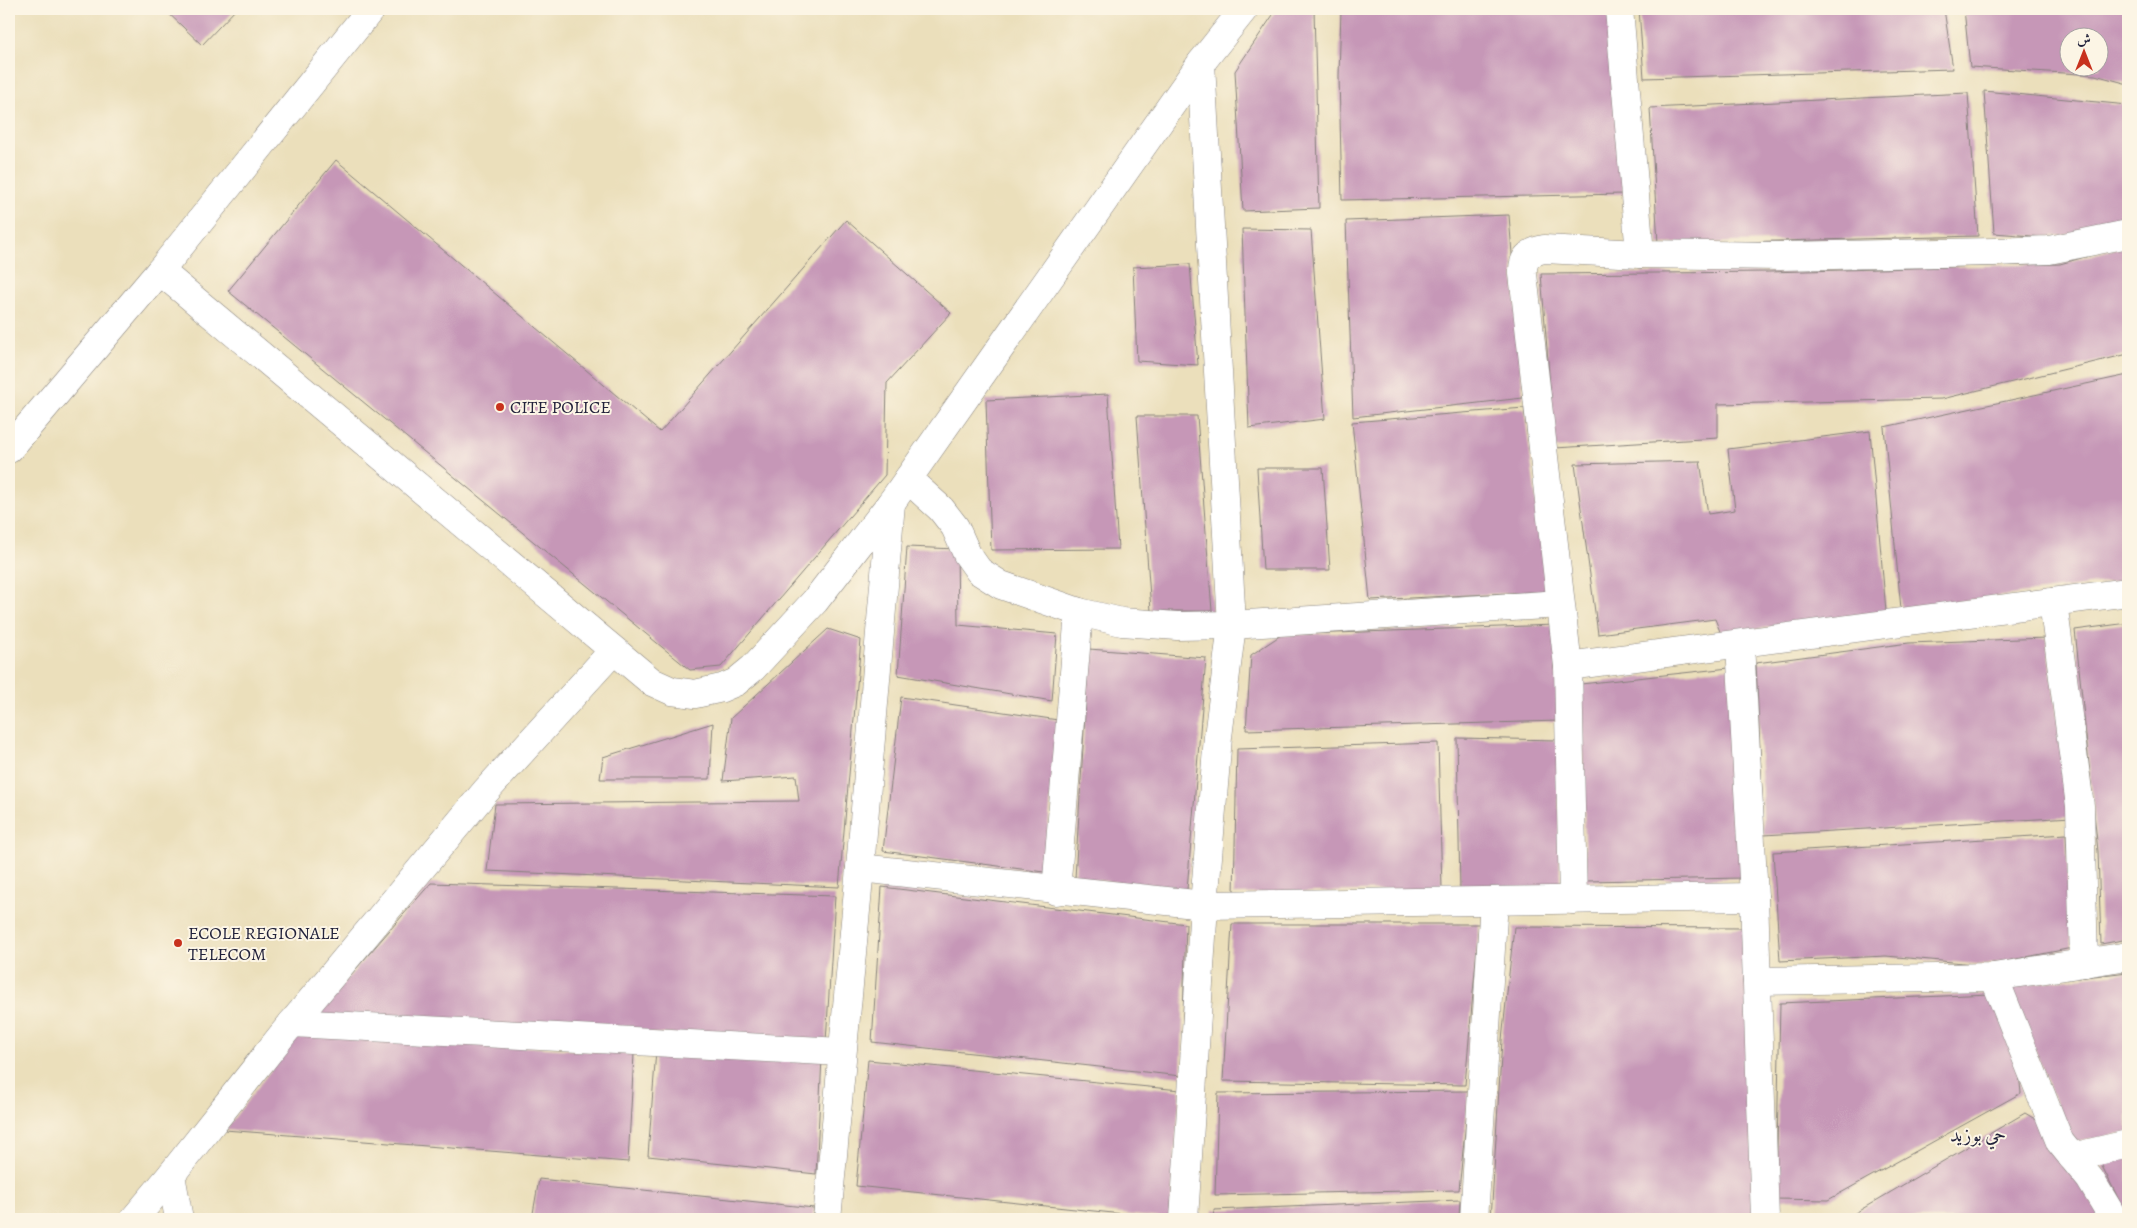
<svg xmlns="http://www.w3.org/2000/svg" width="2137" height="1228" font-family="Alegreya,Amiri,serif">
<rect width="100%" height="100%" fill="#fcf5e5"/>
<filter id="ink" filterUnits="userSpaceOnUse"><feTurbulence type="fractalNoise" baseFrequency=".02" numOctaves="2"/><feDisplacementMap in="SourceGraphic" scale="10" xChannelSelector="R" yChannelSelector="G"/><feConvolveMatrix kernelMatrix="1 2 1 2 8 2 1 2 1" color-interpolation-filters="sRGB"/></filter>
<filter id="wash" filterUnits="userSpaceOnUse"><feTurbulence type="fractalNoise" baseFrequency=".0096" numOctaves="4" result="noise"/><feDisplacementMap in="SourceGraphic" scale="20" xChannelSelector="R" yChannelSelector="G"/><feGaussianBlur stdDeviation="1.12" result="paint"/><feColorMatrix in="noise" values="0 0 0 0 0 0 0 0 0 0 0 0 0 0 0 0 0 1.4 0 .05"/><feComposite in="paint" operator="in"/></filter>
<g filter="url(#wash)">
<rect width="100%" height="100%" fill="#ebdfbb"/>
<g id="blocks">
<!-- building -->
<g fill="#c697b7" fill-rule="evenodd">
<polygon points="164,9 236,9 202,45"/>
<polygon points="1277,9 1314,9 1319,208 1243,211 1235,71"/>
<polygon points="1341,9 1609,9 1624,194 1342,200 1339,76"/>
<polygon points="1639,9 1944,9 1953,69 1644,78"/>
<path d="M 1964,9 L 2128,9 L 2128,84 L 2095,75 L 1970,67 ZM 2070,38 L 2100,38 L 2100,68 L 2070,68 Z"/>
<polygon points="1984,91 2128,105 2128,229 2044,237 1994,233"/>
<polygon points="1968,93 1978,236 1658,244 1650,108"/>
<polygon points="336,160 660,432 846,220 951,313 887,383 885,475 721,667 690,670 228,291"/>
<polygon points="1509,215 1523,398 1353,417 1346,221"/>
<polygon points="1242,229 1311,230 1325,419 1249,428"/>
<polygon points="2128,245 2128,354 1942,399 1718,404 1718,438 1555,448 1541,274 1769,272 2060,264"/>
<polygon points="1190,264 1198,365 1137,361 1133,267"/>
<polygon points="2128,375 2128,580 1901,609 1884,427"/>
<polygon points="1108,394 1118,549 991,550 986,400"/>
<polygon points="1524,408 1548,591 1370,600 1352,422"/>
<polygon points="1137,416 1197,416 1212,611 1151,611"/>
<polygon points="1870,431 1886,611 1721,634 1715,619 1598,634 1575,464 1700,461 1708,514 1735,510 1728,449"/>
<polygon points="1257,468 1323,468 1330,570 1263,570"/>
<polygon points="907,547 957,549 958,625 1057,634 1052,701 898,675"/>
<polygon points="2128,623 2128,939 2101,944 2098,851 2075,630"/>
<polygon points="1555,625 1559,721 1246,730 1251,655 1281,635"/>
<polygon points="828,629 861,640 839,887 487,871 495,804 799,801 796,776 723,781 731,718"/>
<polygon points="2046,638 2072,817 1764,835 1756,663 1909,643"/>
<polygon points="1089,649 1206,658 1187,890 1075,878"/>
<polygon points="1729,668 1743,878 1586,881 1581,684"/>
<polygon points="901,697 1058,720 1044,872 883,851"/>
<polygon points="713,723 710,779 600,779 603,757"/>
<polygon points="1457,738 1558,740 1560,887 1460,890"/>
<polygon points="1438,743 1442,889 1234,894 1237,749"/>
<polygon points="2066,834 2072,948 1986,965 1886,956 1780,961 1773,852"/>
<polygon points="431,883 835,896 826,1042 314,1017"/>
<polygon points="882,887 1186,924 1181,1076 872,1042"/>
<polygon points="1232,924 1479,924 1465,1085 1223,1081"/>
<polygon points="1514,927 1747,928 1754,1219 1491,1219 1502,1040"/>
<polygon points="2128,972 2128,1133 2071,1143 2010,986"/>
<polygon points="1990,994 2016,1044 2021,1093 1828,1200 1776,1199 1780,1003"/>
<polygon points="300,1032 634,1054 628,1162 225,1130"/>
<polygon points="656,1050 822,1058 816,1174 648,1156"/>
<polygon points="868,1060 1180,1090 1170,1219 856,1186"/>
<polygon points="1469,1091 1459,1190 1215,1195 1218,1093"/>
<polygon points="2025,1113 2038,1121 2104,1219 1845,1219"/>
<polygon points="2128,1151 2128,1218 2098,1158"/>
<polygon points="539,1179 814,1208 812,1219 532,1219"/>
<polygon points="1460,1200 1459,1219 1213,1219 1214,1210"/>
</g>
</g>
</g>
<g filter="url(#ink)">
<use href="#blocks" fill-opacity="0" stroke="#86807b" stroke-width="1"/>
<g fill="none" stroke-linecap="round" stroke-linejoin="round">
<!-- minor casing -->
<g stroke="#86807b" stroke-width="29">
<g id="minor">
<polyline points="1619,9 1640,254"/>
<polyline points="160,271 652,682 672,691 695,694 722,688 736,682 753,668 815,601 891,503 1201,63 1244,9"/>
<polyline points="9,449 160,271 371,9"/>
<polyline points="908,479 941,509 955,527 967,554 979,571 1001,585 1079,612 1122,622 1177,626 1232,625 1560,604"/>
<polyline points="2053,602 2080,806 2084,963"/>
<polyline points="1740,644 1754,897 1765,1219"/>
<path d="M 1568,666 L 1523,274 C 1522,259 1529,252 1544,249 L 1640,254 L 1780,256 L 1994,252 L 2049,250 L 2128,234"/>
<polyline points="860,868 1204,905 1754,897"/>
<polyline points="1056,891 1079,612"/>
<polyline points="1573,900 1568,666 2128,592"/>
<polyline points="1994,977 2060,1142 2090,1179 2114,1219"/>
<polyline points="1757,981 1994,977 2128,956"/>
<polyline points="292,1023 842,1052"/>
<polyline points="2072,1157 2128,1144"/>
<polyline points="134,1219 171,1175"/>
<polyline points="179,1219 171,1175 283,1034 485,792 613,651"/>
<polyline points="827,1219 860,868 891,503"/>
<polyline points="1184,1219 1204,905 1218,737 1232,625 1201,63"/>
<polyline points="1474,1219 1494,901"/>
</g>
</g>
<!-- minor -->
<use href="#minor" stroke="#fff" stroke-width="28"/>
</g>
</g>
<!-- markers -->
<g fill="#c8321e" stroke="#fcf5e5" stroke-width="2">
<circle cx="500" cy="407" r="5"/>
<circle cx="178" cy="943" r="5"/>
</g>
<g text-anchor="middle" stroke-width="4" stroke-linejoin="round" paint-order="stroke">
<!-- poi labels -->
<g font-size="18" fill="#22223b" stroke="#fcf5e5" text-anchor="start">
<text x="510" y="413">CITE POLICE</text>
<text x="188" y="939">ECOLE REGIONALE<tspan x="188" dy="21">TELECOM</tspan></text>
</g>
<!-- neighbourhood labels -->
<g font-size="19" fill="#22223b" stroke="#fcf5e5">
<text x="1978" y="1141">حي بوزيد</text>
</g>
</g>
<!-- margin -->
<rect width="2137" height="1228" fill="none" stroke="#fcf5e5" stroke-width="30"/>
<!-- north arrow -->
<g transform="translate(2084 52)"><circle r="24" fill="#fcf5e5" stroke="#a5a1a1"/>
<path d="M0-4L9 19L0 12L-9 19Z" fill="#c8321e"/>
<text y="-8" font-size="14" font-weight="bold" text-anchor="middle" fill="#22223b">ش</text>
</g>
</svg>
